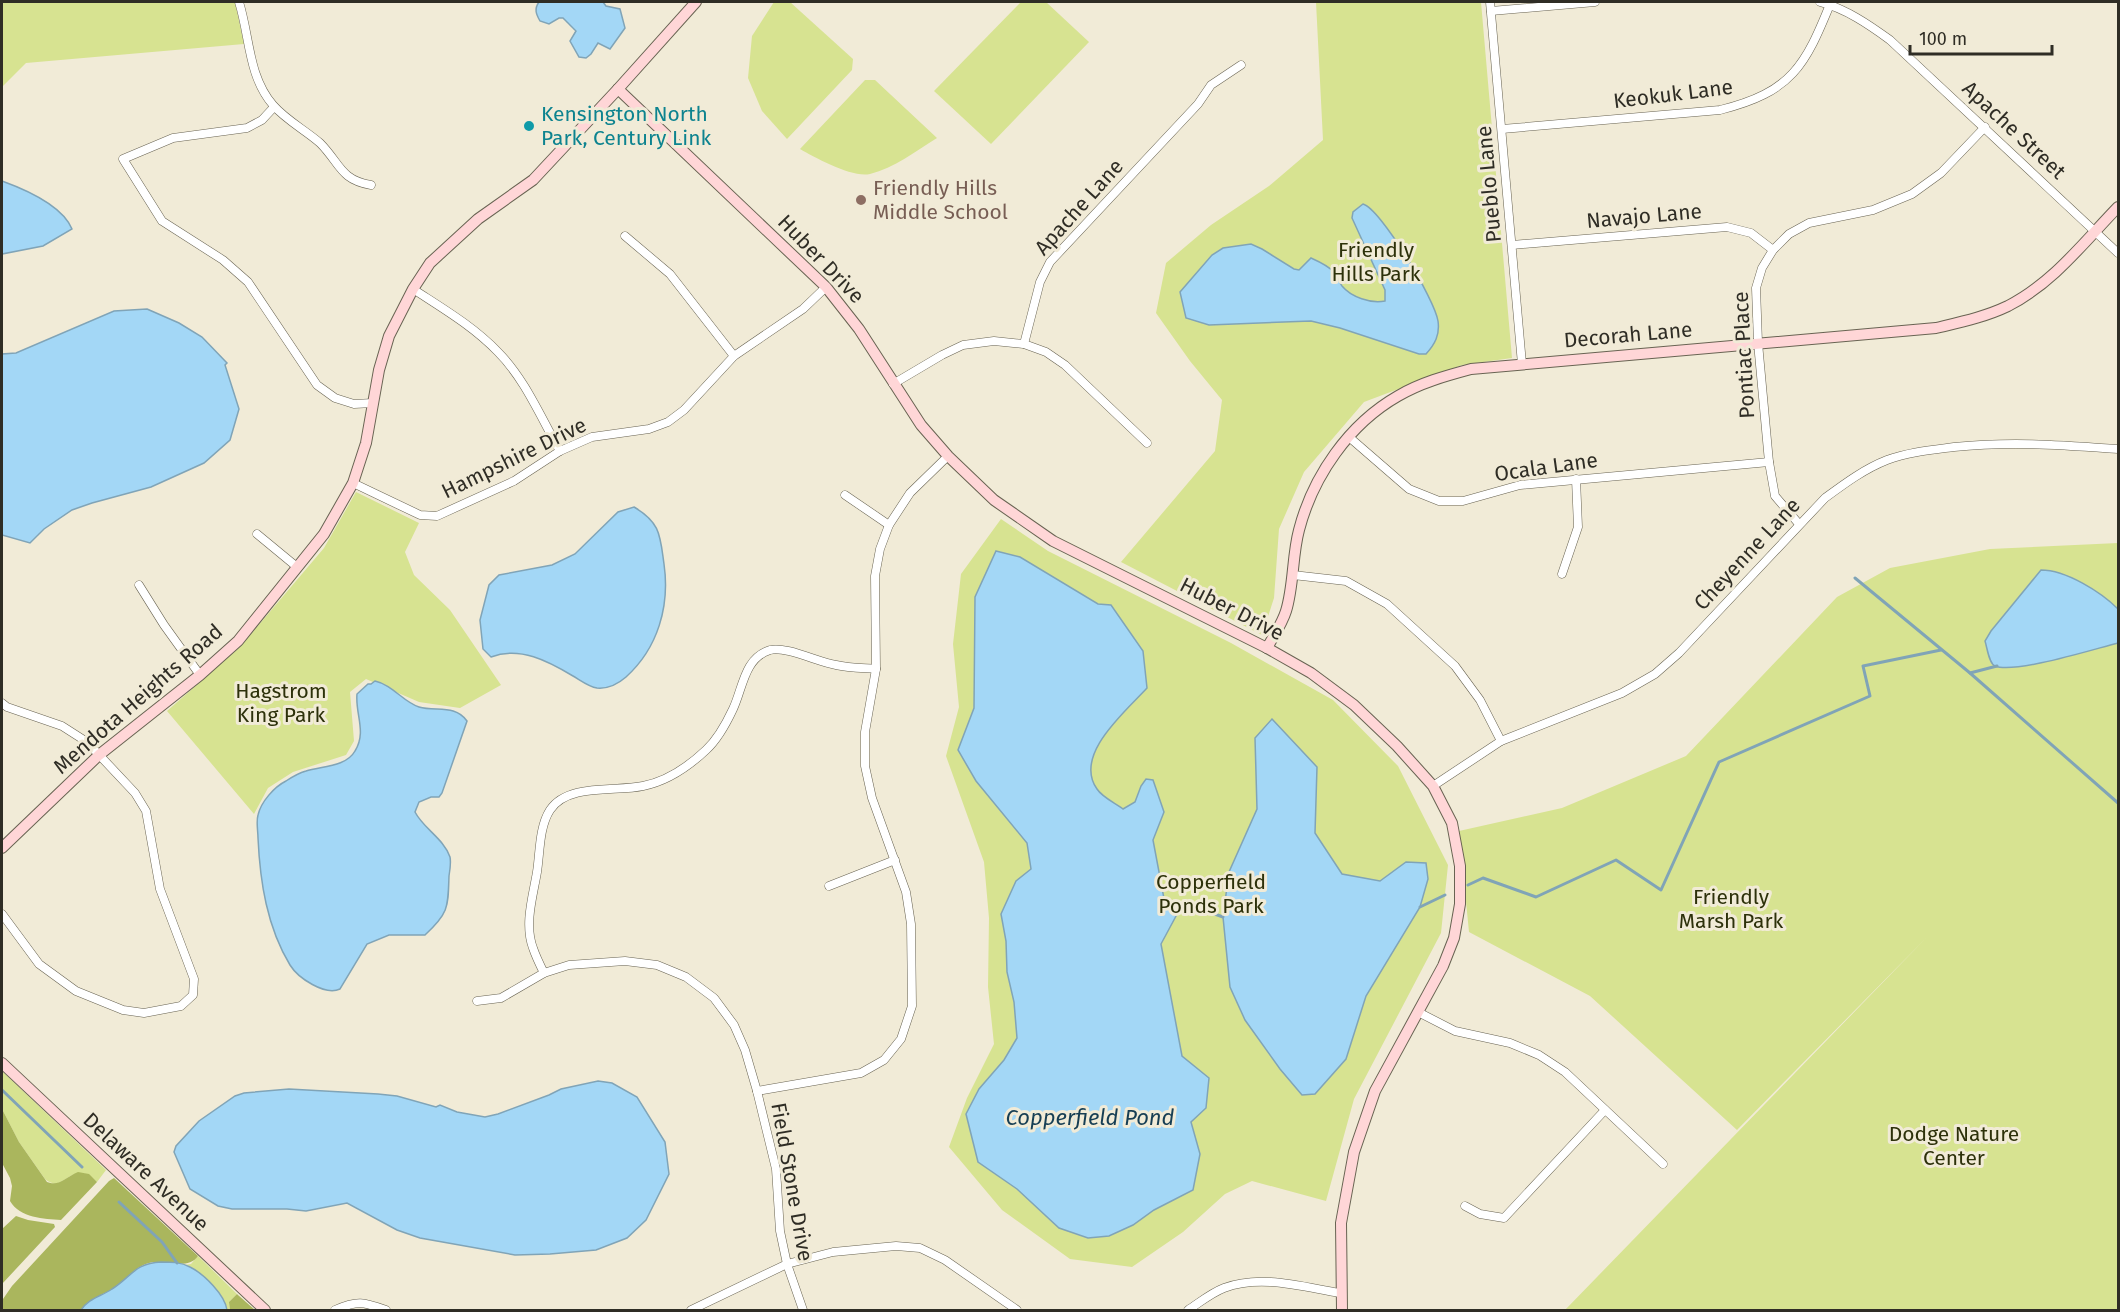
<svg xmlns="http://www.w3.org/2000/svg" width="2120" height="1312" font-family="'Fira Sans',sans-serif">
<rect width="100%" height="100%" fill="#f1ebd7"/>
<!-- green -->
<g fill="#d7e391">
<polygon points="2,2 235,2 244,44 26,63 2,87"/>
<polygon points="774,2 790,2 853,59 852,70 787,139 762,111 748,78 752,36"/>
<polygon points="1021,2 1046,2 1089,42 991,144 934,91"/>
<polygon points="1316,2 1481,2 1512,358 1462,365 1364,402 1304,472 1279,529 1274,598 1262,635 1121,562 1215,451 1222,400 1190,361 1156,313 1166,263 1211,225 1269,186 1323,140"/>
<path d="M 865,80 L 875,80 L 937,138 C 916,151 894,168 870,174 C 852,178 816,158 800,149 Z"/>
<polygon points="356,492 419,523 405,552 414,575 450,610 501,685 460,708 419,702 366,679 350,692 354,741 346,755 293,772 268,788 254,814 167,711 240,647 324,548"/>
<polygon points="1001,519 1048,551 1231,643 1333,700 1398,766 1448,865 1441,933 1354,1099 1326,1201 1252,1181 1225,1194 1183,1232 1132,1267 1070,1259 1002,1210 949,1147 967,1098 994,1044 988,987 989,918 984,862 946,756 959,707 953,644 961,574"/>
<polygon points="2118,543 2118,1310 1565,1310 1927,937 1737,1130 1590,996 1469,932 1459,831 1562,808 1686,756 1837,597 1890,568 1990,549"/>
<path d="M 2,1071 L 106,1170 L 97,1182 C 71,1156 64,1196 45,1179 L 19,1142 L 2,1109 Z"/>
<path d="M 198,1256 L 237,1294 L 229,1302 L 230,1310 L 227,1310 C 225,1294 200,1271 184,1265 L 191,1264 Z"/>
</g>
<!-- forest -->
<g fill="#aab65d">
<path d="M 2,1109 L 19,1142 L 47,1182 C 60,1187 67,1176 78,1172 L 89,1174 L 97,1182 L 61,1220 C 44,1219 20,1218 10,1201 L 12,1186 L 10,1178 L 2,1163 Z"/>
<path d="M 114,1178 L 198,1256 C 188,1270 169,1261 154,1262 C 137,1264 128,1278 115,1287 C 103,1296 90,1297 81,1310 L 2,1310 L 3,1299 L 12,1286 L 109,1181 Z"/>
<polygon points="16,1216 28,1220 54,1224 55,1227 2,1284 2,1229"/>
<polygon points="237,1294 238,1295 255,1310 230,1310 229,1302"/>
</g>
<!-- water -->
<g fill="#a3d7f6" stroke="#80a4b7" stroke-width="1.5">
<path d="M 539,2 L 603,2 L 606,6 L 620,9 L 625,28 L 610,49 L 598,43 L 591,54 L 586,58 L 579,57 L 570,41 L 576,31 L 563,18 L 559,18 L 549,24 L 540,21 C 536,14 534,9 539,2 Z"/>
<path d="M 2,181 C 24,189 62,205 72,229 L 43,246 L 2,254 Z"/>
<path d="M 1363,204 C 1381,209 1435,300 1438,321 C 1440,335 1435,344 1426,354 L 1419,354 L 1340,328 L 1311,321 L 1209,325 L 1186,318 L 1180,292 L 1212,255 L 1223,248 L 1251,244 L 1262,249 L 1294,269 L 1299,270 L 1311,258 C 1320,262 1329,266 1335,273 C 1338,277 1339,282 1342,286 C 1351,297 1371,304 1385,301 L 1385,290 L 1352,218 L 1353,212 Z"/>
<polygon points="147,309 179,323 202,337 227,363 225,365 239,409 230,440 204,463 151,487 92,503 72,510 44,529 30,543 2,535 2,354 16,353 114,311"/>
<path d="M 634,507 C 661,523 660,536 664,564 C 670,606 658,648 626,677 C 618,684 608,689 597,688 C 589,687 580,680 573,676 C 548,661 520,646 491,657 L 483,649 L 480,620 L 489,585 L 499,575 L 552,565 L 575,554 L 618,512 Z"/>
<path d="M 996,551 L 1020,557 L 1098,604 L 1111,605 L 1143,651 L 1147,688 C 1125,712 1073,755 1097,789 C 1102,797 1115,803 1123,809 L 1135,802 L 1141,786 L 1146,779 L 1153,780 L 1164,812 L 1153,840 L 1165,904 L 1183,903 L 1161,944 L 1182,1056 L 1209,1078 L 1206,1108 L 1191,1122 L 1200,1154 L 1193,1190 L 1154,1210 L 1133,1225 L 1109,1236 L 1088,1238 L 1059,1228 L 1017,1189 L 978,1162 L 966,1114 L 979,1089 L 1004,1060 L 1017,1038 L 1014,1002 L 1007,972 L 1006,941 L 1001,914 L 1016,881 L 1031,869 L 1027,843 L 976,781 L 958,750 L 974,708 L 975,597 Z"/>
<path d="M 2041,570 C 2066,570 2101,592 2118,609 L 2118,643 C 2094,649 2015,674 1995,666 C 1989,664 1987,647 1985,641 L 1991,631 Z"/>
<path d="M 375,681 C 393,685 403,702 419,707 C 436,712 455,704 467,721 L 442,793 L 439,797 L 431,797 L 419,802 L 415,812 C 423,828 444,839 450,857 C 451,862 450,870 449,876 C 448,907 449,913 425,935 L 389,935 L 367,944 L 340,989 C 325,996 298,978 290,965 C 267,927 260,882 258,838 C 258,831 256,822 258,815 C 261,802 274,787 286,781 C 292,777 299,773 306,771 C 322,766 346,767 355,751 C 367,732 355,714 357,694 L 368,684 L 371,684 Z"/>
<polygon points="1272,719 1317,767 1315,833 1342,874 1380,881 1406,862 1426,863 1428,879 1420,907 1366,996 1346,1059 1315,1094 1302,1095 1280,1069 1245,1020 1230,987 1223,917 1229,872 1257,809 1255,738"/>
<polygon points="598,1081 612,1083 637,1097 665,1142 669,1174 646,1220 627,1238 596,1250 550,1254 515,1255 420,1238 397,1230 347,1203 306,1211 287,1209 232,1209 218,1206 190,1189 174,1152 176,1146 199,1121 235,1096 244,1093 289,1089 378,1094 397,1096 436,1107 440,1105 457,1112 485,1117 498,1114 549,1095 561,1089"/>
<path d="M 161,1262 C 171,1262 181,1262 190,1267 C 204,1274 225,1295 227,1310 L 81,1310 C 89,1298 100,1297 112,1289 C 131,1277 135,1263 161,1262 Z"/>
</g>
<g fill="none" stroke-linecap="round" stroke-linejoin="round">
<!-- stream -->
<g stroke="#80a4b7" stroke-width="3">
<polyline points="1855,578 1970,673 2118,803"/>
<polyline points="1970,673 1997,666"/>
<polyline points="1468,885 1483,878 1536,897 1616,860 1661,890 1719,762 1870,696 1863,666 1941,650"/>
<polyline points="1183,903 1189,905"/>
<polyline points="1420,907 1445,895"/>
<polyline points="1198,908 1223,917"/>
<polyline points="2,1090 82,1167"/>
<polyline points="119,1202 162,1242 177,1263"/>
</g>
<!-- street casing -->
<g stroke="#686352" stroke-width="9">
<g id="street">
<path d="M 239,2 C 250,37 248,76 273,105 C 286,120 305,130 320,143 C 340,163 340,180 371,185"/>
<polyline points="1490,2 1522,364"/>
<path d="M 1820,2 C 1846,9 1868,24 1890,40 L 2118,253"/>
<polyline points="1491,11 1595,2"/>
<polyline points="274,107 262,120 247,128 173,138 123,159 162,221 223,260 248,282 317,385 335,398 354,404 373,403"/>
<path d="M 1502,129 L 1720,110 C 1792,92 1805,66 1831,2"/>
<polyline points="625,236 670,274 734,356"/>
<polyline points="1512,245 1727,227 1751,233 1773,250"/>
<path d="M 413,289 C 442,308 473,326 498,352 C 525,379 541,418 560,451"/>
<polyline points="1024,344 1040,282 1050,262 1198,104 1211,85 1241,65"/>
<polyline points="893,384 942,355 963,345 994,341 1024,344 1046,352 1065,365 1147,443"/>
<polyline points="1349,437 1409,489 1439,501 1463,501 1520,485 1769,462"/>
<polyline points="353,483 420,515 437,516 514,481 560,451 592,437 649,429 668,422 684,410 734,356 803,309 826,287"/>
<polyline points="845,495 889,525"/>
<polyline points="1799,524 1775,496 1769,462 1758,343 1756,288 1762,268 1773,250 1789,234 1809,223 1873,210 1912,194 1941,173 1985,127"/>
<polyline points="257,534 297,567"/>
<polyline points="1562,574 1578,527 1576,479"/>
<polyline points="1293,575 1346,581 1387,604 1455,666 1480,700 1501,741"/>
<polyline points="139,585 164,625 200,675"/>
<polyline points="2,703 7,707 62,726 87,742 135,793 146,811 160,889 194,979 193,995 181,1006 144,1013 123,1010 76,991 39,964 2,914"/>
<path d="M 1433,786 L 1501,741 L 1622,693 L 1655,674 L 1679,653 L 1825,498 C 1844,484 1864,469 1887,460 C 1909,452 1931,450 1954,447 C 2012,441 2061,445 2118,449"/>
<polyline points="829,886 895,860"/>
<path d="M 544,973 C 540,965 536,957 533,948 C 524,924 533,896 537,872 C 540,853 539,827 550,810 C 568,783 615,792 643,786 C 668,781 688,767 706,750 C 718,739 726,724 733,709 C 743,688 744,658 770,650 C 786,646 818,662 836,665 C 849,668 863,668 876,669"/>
<polyline points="477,1001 501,998 544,973 569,965 625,961 657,965 686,977 714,998 734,1025 745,1050 757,1091 776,1169 780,1231 787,1264 803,1310"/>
<polyline points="1418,1012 1455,1031 1510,1043 1539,1055 1565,1072 1663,1164"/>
<polyline points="757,1091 861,1073 884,1060 901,1039 912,1006 911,924 906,892 872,798 865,766 865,732 876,669 875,576 880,549 889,525 910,493 948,456"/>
<polyline points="1465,1206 1480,1214 1504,1218 1605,1110"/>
<path d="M 335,1310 C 357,1300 364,1302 386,1310"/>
<polyline points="691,1310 787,1264 833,1252 896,1246 920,1248 945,1260 1017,1310"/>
<path d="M 1188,1310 C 1199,1303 1211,1293 1224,1288 C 1261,1274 1303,1287 1340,1293"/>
</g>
</g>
<!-- secondary casing -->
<g stroke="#686352" stroke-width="12">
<g id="secondary">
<polyline points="618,89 826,287 859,329 921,425 948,456 994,500 1053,541 1267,648 1311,673 1354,705 1397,746 1433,786 1452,823 1460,866 1460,904 1454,938 1443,966 1375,1091 1354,1152 1341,1223 1342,1310"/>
<path d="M 1267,648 C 1273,637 1282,624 1286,611 C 1294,585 1292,556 1299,530 C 1313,476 1349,424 1398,396 C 1420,383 1445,376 1471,369 L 1936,328 C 1961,322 1985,317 2008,306 C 2053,283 2084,242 2118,207"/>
<polyline points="2,848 99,755 200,675 238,641 324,534 353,483 366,443 379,370 389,336 413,289 430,263 478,219 533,180 618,89 696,2"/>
<polyline points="2,1063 265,1310"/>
</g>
</g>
<!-- street -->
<use href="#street" stroke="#fff" stroke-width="8"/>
<!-- secondary -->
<use href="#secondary" stroke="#ffd6d7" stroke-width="10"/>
</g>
<!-- markers -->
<circle fill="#0f9aa8" stroke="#f1ebd7" stroke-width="2" cx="529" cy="126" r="6"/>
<circle fill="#8d6e63" stroke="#f1ebd7" stroke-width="2" cx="861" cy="200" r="6"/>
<g text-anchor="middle" stroke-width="6" stroke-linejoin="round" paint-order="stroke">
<!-- street labels -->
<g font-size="21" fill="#2f2d25" stroke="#f1ebd7">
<text transform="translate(1673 94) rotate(-7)" y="7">Keokuk Lane</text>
<text transform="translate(2014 130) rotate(43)" y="7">Apache Street</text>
<text transform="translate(1489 184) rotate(-95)" y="7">Pueblo Lane</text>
<text transform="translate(1079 207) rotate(-48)" y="7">Apache Lane</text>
<text transform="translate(1644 216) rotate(-5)" y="7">Navajo Lane</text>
<text transform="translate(821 259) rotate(46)" y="7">Huber Drive</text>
<text transform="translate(1628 335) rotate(-5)" y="7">Decorah Lane</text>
<text transform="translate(1744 355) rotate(-93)" y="7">Pontiac Place</text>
<text transform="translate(514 458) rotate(-26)" y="7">Hampshire Drive</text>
<text transform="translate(1546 467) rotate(-8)" y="7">Ocala Lane</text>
<text transform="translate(1747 554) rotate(-47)" y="7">Cheyenne Lane</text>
<text transform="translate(1232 609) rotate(27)" y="7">Huber Drive</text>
<text transform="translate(138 699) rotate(-41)" y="7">Mendota Heights Road</text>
<text transform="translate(146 1172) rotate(43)" y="7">Delaware Avenue</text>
<text transform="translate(792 1182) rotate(80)" y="7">Field Stone Drive</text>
</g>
<!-- culture labels -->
<g font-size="21" fill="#0d838f" stroke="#f1ebd7" text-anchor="start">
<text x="541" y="121">Kensington North<tspan x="541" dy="24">Park, Century Link</tspan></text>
</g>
<!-- education labels -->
<g font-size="21" fill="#785e54" stroke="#f1ebd7" text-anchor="start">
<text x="873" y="195">Friendly Hills<tspan x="873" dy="24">Middle School</tspan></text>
</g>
<!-- park labels -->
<g font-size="21" fill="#2d310a" stroke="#f1ebd7">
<text x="1376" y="257">Friendly<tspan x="1376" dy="24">Hills Park</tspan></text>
<text x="281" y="698">Hagstrom<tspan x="281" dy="24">King Park</tspan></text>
<text x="1211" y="889">Copperfield<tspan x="1211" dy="24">Ponds Park</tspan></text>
<text x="1731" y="904">Friendly<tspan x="1731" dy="24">Marsh Park</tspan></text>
<text x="1954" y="1141">Dodge Nature<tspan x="1954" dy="24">Center</tspan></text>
</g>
<!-- water labels -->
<g font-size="22" font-style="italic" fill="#163e54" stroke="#f1ebd7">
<text x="1090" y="1125">Copperfield Pond</text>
</g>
</g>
<!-- border -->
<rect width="2120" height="1312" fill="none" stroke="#2f2d25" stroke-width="6"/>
<!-- scale -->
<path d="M1910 45v9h142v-9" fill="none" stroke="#2f2d25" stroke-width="3"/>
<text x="1919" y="45" font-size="18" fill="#2f2d25" stroke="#f1ebd7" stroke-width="4.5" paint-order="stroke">100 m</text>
</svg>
